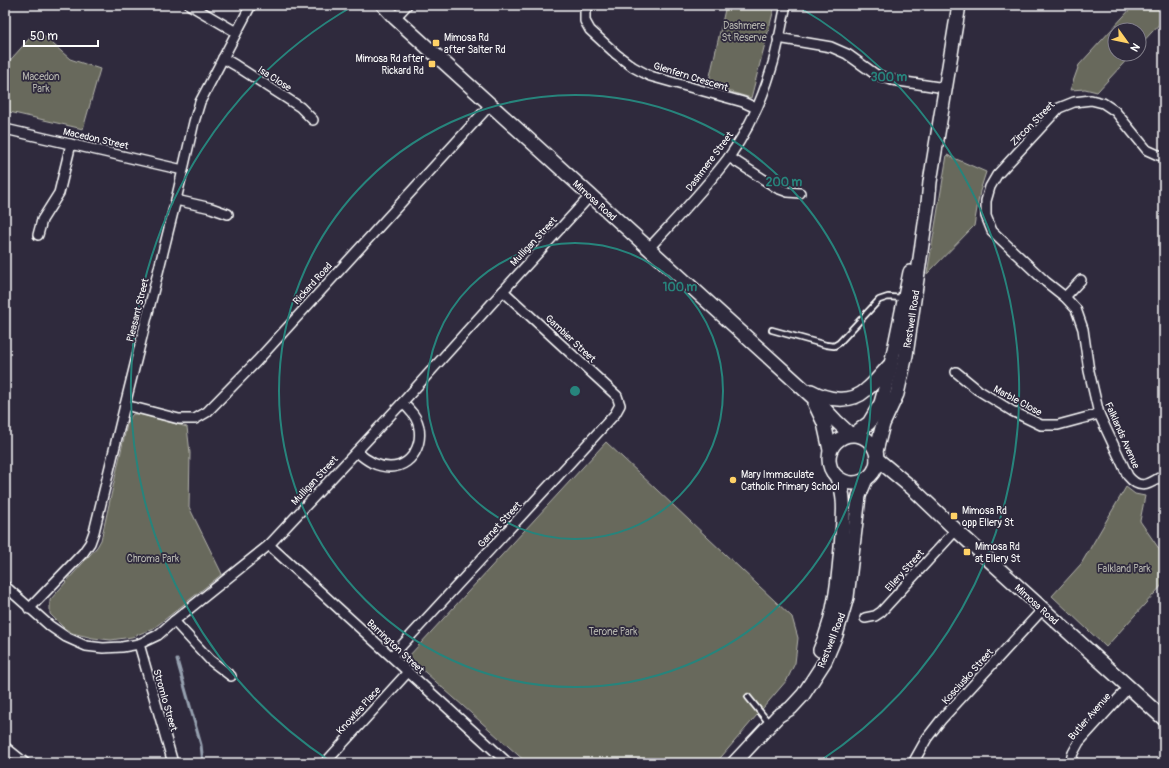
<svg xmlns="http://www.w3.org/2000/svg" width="1169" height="768" font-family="Pangolin,sans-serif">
<rect width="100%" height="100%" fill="#2f2a3d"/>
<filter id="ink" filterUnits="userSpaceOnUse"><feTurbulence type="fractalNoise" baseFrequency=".025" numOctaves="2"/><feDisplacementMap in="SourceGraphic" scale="8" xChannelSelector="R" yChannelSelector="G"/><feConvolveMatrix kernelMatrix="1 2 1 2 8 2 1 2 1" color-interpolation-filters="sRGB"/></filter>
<g filter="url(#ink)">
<!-- green -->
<g fill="#68695b" stroke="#b4b4ad">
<polygon points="726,5 775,5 751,98 708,85"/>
<polygon points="1134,5 1164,5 1164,19 1139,46 1139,30 1115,30 1115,54 1132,54 1097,92 1085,89 1070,90 1079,65"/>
<polygon points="37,30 70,59 100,69 83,129 5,111 5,66"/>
<polygon points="947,155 986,172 980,191 974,226 927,274"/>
<polygon points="133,414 140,414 187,427 190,453 189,507 222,574 154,628 132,637 111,640 93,638 72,633 64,628 50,614 50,600 97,547 101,540 128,420"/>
<polygon points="606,442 792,617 798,638 795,663 787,680 716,763 527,763 408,657"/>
<polygon points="1126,487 1135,494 1145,496 1140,521 1164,556 1164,583 1106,647 1052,596 1081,564"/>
</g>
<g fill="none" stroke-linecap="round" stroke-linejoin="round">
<!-- stream -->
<polyline stroke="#96a1b0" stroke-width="3" points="177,660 201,745 203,763"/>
<!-- lane casing -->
<g stroke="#fff" stroke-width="8">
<g id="lane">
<polyline points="772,330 826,345 834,346 839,343 879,300 888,297 904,298"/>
<polyline points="748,697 769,723"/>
</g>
</g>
<!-- street casing -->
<g stroke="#fff" stroke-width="12">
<g id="street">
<polyline points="190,5 236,32"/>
<polyline points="589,5 585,12 585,21 590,30 616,54 633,67 650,76 743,102 756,108"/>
<polyline points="395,18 407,5"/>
<polyline points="778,38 831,47 847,54 875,74 892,80 945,88"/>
<polyline points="223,58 235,65 300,107 313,120"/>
<polyline points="5,129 183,170"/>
<path d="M 1164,156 L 1158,155 L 1147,150 L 1115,111 L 1103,103 L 1091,100 L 1074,102 L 1059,108 L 997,175 L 990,187 L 986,201 L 986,216 L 992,231 L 1046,282 L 1065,297 L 1076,309 L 1083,329 L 1089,371 L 1099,414 L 1128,476 C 1141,492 1150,483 1164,475"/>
<polyline points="729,157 777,188 788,192 800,193"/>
<polyline points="176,200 211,208 228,214"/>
<polyline points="38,235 42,220 59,193 71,144"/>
<path d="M 648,249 C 676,219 704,190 729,157 C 747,132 762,100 771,70 C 778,49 781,26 786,5"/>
<polyline points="1065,297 1081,280"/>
<polyline points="956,372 978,390 1012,411 1041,425 1058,425 1099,414"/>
<polyline points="125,405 179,419 195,419 207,412 257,361 490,105"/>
<path d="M 357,452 C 366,460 376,467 390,467 C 416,467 428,434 413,414 C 410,410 406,406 402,403"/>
<polyline points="269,545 508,763"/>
<polyline points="5,586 50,626 66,637 86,646 103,648 122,647 139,644 158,635 174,621 269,545 402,403 503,291 591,195"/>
<polyline points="29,609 83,553 90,543 94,532 125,405 176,200 194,122 200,102 251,5"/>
<polyline points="865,618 875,616 881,612 956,530"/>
<polyline points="174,621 210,660 231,676"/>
<polyline points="139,644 173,763"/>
<polyline points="392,656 615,414 620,405 617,396 503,291"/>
<polyline points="5,747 25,763"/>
<polyline points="325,763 408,672"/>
<polyline points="913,763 927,738 941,720 1043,609"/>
<polyline points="1070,763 1073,753 1079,742 1129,687"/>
</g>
</g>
<!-- secondary casing -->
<g stroke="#fff" stroke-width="16">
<g id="secondary">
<polyline points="383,5 395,18 818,402 836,421 850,434"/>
<path d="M 811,391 C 827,400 851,404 866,390 C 875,383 882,373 890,365"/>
<polyline points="815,404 824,423 830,450"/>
<polyline points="854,434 869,423 881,403 889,374 910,272"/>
<circle cx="853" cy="459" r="24"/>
<polyline points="876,451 883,424 897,394 906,355 928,203 930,182 959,5"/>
<polyline points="877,459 912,488 956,530 1164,719"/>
<path d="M 820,650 C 836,614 839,574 842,535 C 843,521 845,506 842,492 C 841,487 838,482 837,478"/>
<polyline points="734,763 778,716 791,708 803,695 825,661 836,635 847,597 859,496 866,479"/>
</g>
</g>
<!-- lane -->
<use href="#lane" stroke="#2f2a3d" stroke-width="4.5"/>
<!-- street -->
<use href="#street" stroke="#2f2a3d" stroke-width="9"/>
<!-- secondary -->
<use href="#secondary" stroke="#2f2a3d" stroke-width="13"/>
</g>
</g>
<!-- distance rings -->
<g fill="none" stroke="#27847c" stroke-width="2">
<circle cx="575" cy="391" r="148"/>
<circle cx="575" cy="391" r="296"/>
<path d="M330 761A444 444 0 0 1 353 6M797 6A444 444 0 0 1 820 761"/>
</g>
<!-- markers -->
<g fill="#ffd166" stroke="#2f2a3d" stroke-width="1.5">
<rect x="432" y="39" width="8" height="8" rx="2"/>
<rect x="428" y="60" width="8" height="8" rx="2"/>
<circle cx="733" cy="480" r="4"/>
<rect x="950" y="512" width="8" height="8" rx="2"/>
<rect x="963" y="548" width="8" height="8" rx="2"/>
</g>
<g text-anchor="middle" stroke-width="3.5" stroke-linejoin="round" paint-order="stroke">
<!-- park labels -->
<g font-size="10" fill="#b4b4ad" stroke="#2f2a3d">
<text x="744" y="29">Dashmere<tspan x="744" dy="12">St Reserve</tspan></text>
<text x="41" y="80">Macedon<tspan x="41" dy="12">Park</tspan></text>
<text x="153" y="562">Chroma Park</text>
<text x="1124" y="572">Falkland Park</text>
<text x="613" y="635">Terone Park</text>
</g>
<!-- poi labels -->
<g font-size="10" fill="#fff" stroke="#2f2a3d" text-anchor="start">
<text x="444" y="41">Mimosa Rd<tspan x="444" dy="12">after Salter Rd</tspan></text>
<text x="424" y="62" text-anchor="end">Mimosa Rd after<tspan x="424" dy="12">Rickard Rd</tspan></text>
<text x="741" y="478">Mary Immaculate<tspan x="741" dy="12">Catholic Primary School</tspan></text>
<text x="962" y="514">Mimosa Rd<tspan x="962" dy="12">opp Ellery St</tspan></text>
<text x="975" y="550">Mimosa Rd<tspan x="975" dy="12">at Ellery St</tspan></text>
</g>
<!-- street labels -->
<g font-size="10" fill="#fff" stroke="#2f2a3d">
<text transform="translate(691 76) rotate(17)" y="4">Glenfern Crescent</text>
<text transform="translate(275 78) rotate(33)" y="4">Isa Close</text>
<text transform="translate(1032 123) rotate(-45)" y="4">Zircon Street</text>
<text transform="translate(96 138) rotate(13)" y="4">Macedon Street</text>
<text transform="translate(709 161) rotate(-53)" y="4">Dashmere Street</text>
<text transform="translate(595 200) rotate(42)" y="4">Mimosa Road</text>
<text transform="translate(533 241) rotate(-47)" y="4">Mulligan Street</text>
<text transform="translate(312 283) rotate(-48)" y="4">Rickard Road</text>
<text transform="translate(137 310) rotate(-76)" y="4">Pleasant Street</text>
<text transform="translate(911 319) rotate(-81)" y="4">Restwell Road</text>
<text transform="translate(571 338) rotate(43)" y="4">Gambier Street</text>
<text transform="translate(1018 400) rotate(28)" y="4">Marble Close</text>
<text transform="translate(1123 435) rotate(66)" y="4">Falklands Avenue</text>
<text transform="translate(314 480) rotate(-47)" y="4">Mulligan Street</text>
<text transform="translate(499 524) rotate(-47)" y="4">Garnet Street</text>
<text transform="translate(904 570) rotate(-48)" y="4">Ellery Street</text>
<text transform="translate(1037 604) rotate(42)" y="4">Mimosa Road</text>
<text transform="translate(831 640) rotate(-68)" y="4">Restwell Road</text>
<text transform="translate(396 646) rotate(43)" y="4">Barrington Street</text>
<text transform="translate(967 676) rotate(-48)" y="4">Kosciusko Street</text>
<text transform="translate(166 700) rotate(74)" y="4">Stromlo Street</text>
<text transform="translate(358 710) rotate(-48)" y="4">Knowles Place</text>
<text transform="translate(1089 716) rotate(-49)" y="4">Butler Avenue</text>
</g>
</g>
<circle cx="575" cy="391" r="6" fill="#27847c" stroke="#2f2a3d" stroke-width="2"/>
<g font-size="12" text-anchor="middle" font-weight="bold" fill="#27847c" stroke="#2f2a3d" stroke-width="3.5" stroke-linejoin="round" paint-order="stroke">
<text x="889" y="81">300 m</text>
<text x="784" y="186">200 m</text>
<text x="680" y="291">100 m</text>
</g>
<!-- margin -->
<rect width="1169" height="768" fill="none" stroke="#2f2a3d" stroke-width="20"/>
<rect x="10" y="10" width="1149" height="748" fill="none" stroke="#fff" stroke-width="1.5" filter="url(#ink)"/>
<!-- north arrow -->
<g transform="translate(1127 42) rotate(123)"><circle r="19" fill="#2f2a3d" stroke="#827f8b"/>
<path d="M0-3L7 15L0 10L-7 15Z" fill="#ffd166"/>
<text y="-6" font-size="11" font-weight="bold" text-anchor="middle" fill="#ffffff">N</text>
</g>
<!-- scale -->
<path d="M24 40v6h74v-6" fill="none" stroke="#ffffff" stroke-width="2"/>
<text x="30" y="40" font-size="12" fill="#ffffff" stroke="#2f2a3d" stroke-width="3" paint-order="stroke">50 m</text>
</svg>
